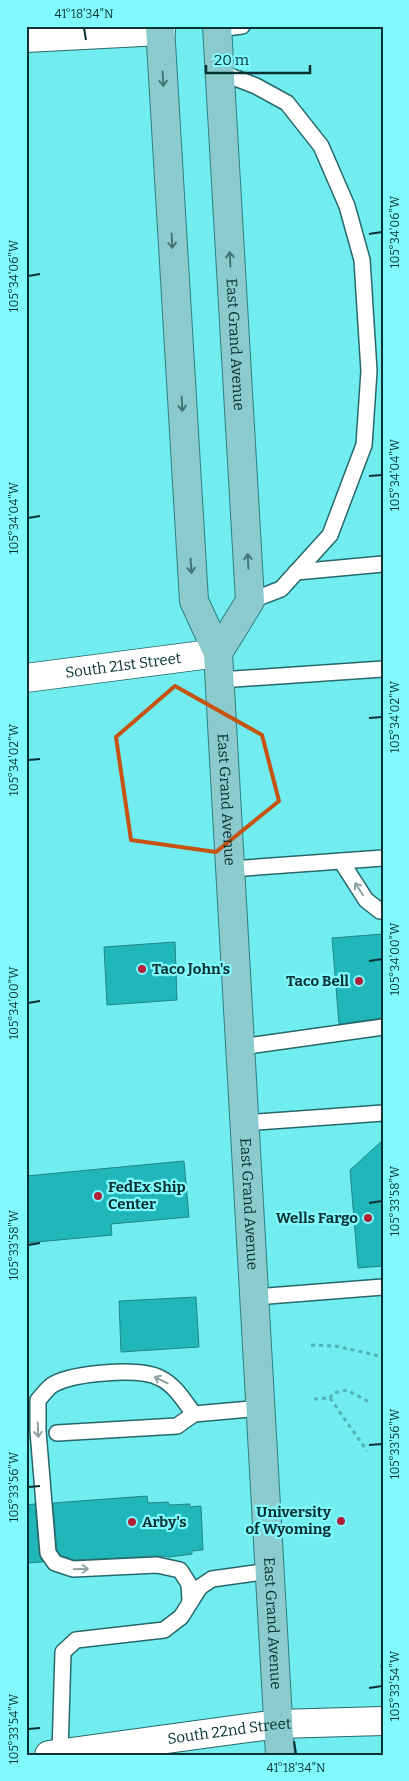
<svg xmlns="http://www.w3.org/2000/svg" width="409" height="1781" font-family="Bitter,serif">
<rect width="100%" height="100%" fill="#72edef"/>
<!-- building -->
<g fill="#21b6b9" stroke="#218688">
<polygon points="383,934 383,1018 339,1024 332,938"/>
<polygon points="175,942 177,1000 107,1005 104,947"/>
<polygon points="383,1140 383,1266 358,1268 350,1170"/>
<polygon points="184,1161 189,1217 111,1224 112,1235 26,1243 26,1176"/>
<polygon points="196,1297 199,1347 121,1352 119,1301"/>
<polygon points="147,1496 148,1503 168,1502 169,1505 190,1504 190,1507 201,1506 203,1550 192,1551 192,1554 170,1557 157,1556 74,1560 61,1555 57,1550 53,1503"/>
<polygon points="35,1504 39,1554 43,1562 26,1563 26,1505"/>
</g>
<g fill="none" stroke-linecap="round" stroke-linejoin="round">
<!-- lane casing -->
<g stroke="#26686a" stroke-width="18">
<g id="lane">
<polyline points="217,29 242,26"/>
<polyline points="220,72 256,86 287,103 321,146 347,206 362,260 369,371 364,445 330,535 281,589 250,601"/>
<polyline points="296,572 383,564"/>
<polyline points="220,680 383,669"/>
<polyline points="341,861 366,900 380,911 383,911"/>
<polyline points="231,869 383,858"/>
<polyline points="241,1047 383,1027"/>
<polyline points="245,1123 383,1113"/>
<polyline points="255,1297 383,1287"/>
<polyline points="57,1433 177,1426 194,1414 261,1408"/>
<path d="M 190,1600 L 189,1584 L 180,1570 L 157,1565 L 73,1569 L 55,1563 L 48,1553 L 38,1431 L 38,1400 C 43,1395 48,1387 54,1384 C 75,1373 139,1367 160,1378 C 175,1385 184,1401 194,1414"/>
<polyline points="60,1753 63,1652 76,1640 164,1630 181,1617 200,1587 212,1579 270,1571"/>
</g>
</g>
<!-- street casing -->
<g stroke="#26686a" stroke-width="30">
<g id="street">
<polyline points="26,38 161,31"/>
<path id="s1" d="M 26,678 L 218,653"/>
</g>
</g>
<!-- secondary casing -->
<g stroke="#26686a" stroke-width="30">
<g id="secondary">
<path id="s2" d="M 49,1755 L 278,1724 L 383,1721"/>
</g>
</g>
<!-- primary casing -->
<g stroke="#2c7e81" stroke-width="30">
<g id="primary">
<path id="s3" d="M 160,26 L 194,601 L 218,653 L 280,1755"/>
<path id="s4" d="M 217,26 L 250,601 L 218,653"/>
</g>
</g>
<!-- path -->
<g stroke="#51b3b5" stroke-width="3" stroke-dasharray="4 4" stroke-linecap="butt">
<polyline points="311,1345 336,1346 383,1357"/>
<polyline points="330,1398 333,1393 347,1390 371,1403"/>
<polyline points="314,1399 330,1398 367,1451"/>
<polyline points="380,1666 383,1666"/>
</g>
<!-- lane -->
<use href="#lane" stroke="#fff" stroke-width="15"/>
<!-- street -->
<use href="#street" stroke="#fff" stroke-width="28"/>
<!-- secondary -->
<use href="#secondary" stroke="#fff" stroke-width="28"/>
<!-- primary -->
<use href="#primary" stroke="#8ccbcd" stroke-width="28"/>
</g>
<!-- one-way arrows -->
<defs><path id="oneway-shaft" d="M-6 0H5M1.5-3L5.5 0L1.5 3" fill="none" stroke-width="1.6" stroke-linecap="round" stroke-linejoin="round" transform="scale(1.25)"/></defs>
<g stroke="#437678">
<use href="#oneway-shaft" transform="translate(163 79) rotate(87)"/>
<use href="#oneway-shaft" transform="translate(172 241) rotate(87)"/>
<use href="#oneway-shaft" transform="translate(230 259) rotate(-93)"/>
<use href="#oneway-shaft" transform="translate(182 404) rotate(87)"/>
<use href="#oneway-shaft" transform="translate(248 561) rotate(-93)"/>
<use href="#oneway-shaft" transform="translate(191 566) rotate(87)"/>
</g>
<g stroke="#8fa2a3">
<use href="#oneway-shaft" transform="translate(359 889) rotate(-123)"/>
<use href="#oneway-shaft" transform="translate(161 1380) rotate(-154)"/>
<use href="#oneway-shaft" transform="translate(38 1430) rotate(88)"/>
<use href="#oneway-shaft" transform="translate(81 1569) rotate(-2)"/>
</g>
<!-- marked area -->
<path fill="none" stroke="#c65312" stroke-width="4" stroke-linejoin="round" d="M 175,686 L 262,735 L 279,801 L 216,852 L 131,840 L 116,737 Z"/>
<!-- ticks -->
<path fill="none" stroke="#073132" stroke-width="2" d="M 84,28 L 86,40M 369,234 L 382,232M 28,276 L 40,274M 369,476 L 382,475M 28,518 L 40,516M 369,718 L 382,717M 28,760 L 40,759M 369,961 L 382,959M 28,1003 L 40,1001M 369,1203 L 382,1201M 28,1245 L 40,1243M 369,1445 L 382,1444M 28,1487 L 40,1486M 369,1688 L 382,1686M 28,1729 L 40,1728M 294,1741 L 296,1754"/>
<!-- markers -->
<g fill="#b21f3b" stroke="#80fafd" stroke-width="2">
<circle cx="142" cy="969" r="5"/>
<circle cx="359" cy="981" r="5"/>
<circle cx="98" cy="1196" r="5"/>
<circle cx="368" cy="1218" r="5"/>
<circle cx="341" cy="1521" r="5"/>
<circle cx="132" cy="1522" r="5"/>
</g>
<g text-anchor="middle" stroke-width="4.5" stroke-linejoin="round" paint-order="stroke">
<!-- street labels -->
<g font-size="15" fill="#073132" stroke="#80fafd">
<text dy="5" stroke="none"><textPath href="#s4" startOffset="319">East Grand Avenue</textPath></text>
<text dy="5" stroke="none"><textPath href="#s1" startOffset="98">South 21st Street</textPath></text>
<text dy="5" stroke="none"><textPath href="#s3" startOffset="780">East Grand Avenue</textPath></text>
<text dy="5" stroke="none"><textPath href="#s3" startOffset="1185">East Grand Avenue</textPath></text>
<text dy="5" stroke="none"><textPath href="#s3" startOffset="1605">East Grand Avenue</textPath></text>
<text dy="5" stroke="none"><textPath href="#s2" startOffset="182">South 22nd Street</textPath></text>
</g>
<!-- poi labels -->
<g font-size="15" font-weight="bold" fill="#073132" stroke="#80fafd" text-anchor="start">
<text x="152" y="974">Taco John's</text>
<text x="349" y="986" text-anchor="end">Taco Bell</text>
<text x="108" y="1192">FedEx Ship<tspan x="108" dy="17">Center</tspan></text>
<text x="358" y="1223" text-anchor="end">Wells Fargo</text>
<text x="331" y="1517" text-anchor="end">University<tspan x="331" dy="17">of Wyoming</tspan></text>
<text x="142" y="1527">Arby's</text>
</g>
</g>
<!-- border -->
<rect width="409" height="1781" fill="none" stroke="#80fafd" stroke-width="55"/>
<!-- scale -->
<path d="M206 65v8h104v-8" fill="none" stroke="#073132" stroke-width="2.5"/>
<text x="214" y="65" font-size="15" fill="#073132" stroke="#80fafd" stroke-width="4" paint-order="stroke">20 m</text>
<rect x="28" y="28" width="354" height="1726" fill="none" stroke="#073132" stroke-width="2"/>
<g font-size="12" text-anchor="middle" fill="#073132">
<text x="84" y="18">41°18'34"N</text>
<text transform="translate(395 232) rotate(-90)" y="4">105°34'06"W</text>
<text transform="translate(14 276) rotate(-90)" y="4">105°34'06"W</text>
<text transform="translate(395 475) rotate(-90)" y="4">105°34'04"W</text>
<text transform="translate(14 518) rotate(-90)" y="4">105°34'04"W</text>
<text transform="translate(395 717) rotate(-90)" y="4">105°34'02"W</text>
<text transform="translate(14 760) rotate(-90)" y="4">105°34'02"W</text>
<text transform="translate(395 959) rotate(-90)" y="4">105°34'00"W</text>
<text transform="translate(14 1003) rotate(-90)" y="4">105°34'00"W</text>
<text transform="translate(395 1201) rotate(-90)" y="4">105°33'58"W</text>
<text transform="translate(14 1245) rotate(-90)" y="4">105°33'58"W</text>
<text transform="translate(395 1444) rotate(-90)" y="4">105°33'56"W</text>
<text transform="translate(14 1487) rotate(-90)" y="4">105°33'56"W</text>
<text transform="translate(395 1686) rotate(-90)" y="4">105°33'54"W</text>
<text transform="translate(14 1729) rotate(-90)" y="4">105°33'54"W</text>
<text x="296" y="1772">41°18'34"N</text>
</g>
</svg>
